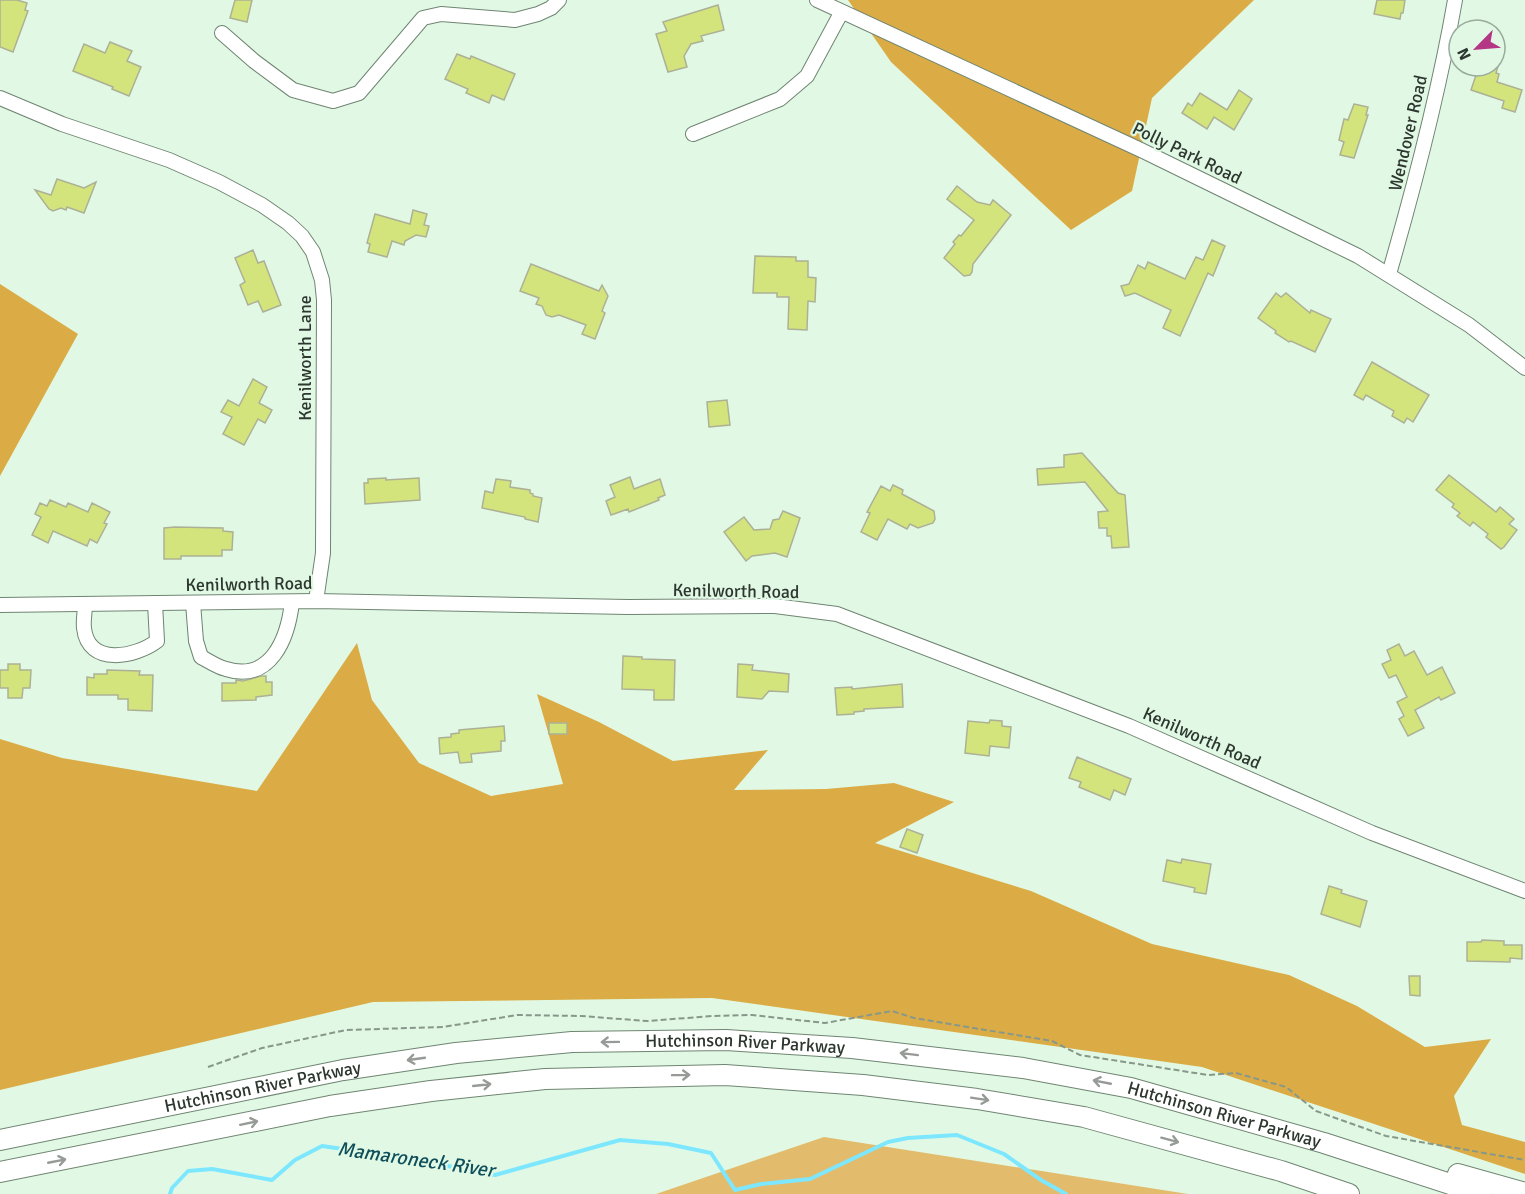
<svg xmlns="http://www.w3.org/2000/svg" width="1525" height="1194" font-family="Signika,sans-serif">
<rect width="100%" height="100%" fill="#e1f9e4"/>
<!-- green -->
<polygon fill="#e3bb6c" points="824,1137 1188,1194 656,1194"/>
<!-- forest -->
<g fill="#dbac46">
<polygon points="848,0 1254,0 1152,98 1132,191 1071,230 891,62"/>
<polygon points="0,284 78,334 0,476"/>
<polygon points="357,643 372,700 419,763 491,796 563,784 537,694 599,722 673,761 768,750 734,790 826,789 894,783 954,802 875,843 1031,891 1152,944 1289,975 1357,1006 1425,1047 1491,1039 1454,1096 1462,1125 1525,1142 1525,1174 1202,1067 712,998 373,1002 0,1090 0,739 62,758 257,791"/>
</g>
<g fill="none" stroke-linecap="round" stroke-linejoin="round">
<!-- stream -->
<polyline stroke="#7de7ff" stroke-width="4" points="170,1194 172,1188 188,1171 212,1169 272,1180 295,1160 322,1146 406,1158 495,1175 620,1140 668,1144 711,1153 735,1190 761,1184 810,1179 888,1142 908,1138 957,1135 1004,1154 1041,1180 1066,1194"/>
</g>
<!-- building -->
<g fill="#d4e47d" stroke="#acb196" stroke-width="1.5">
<polygon points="0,0 17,0 27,3 25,10 28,11 13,52 0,47"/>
<polygon points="235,0 252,0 247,22 230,18"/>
<polygon points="1377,0 1405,0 1403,13 1401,13 1400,19 1374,14"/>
<polygon points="718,5 724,30 701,36 703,41 691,44 684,56 687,67 668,72 656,34 667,31 663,22"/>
<polygon points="110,42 132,51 127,61 141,67 129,96 112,89 113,87 73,71 84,44 105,53"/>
<polygon points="457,54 470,59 471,56 515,74 504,100 492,95 489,103 466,93 468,89 445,79"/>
<polygon points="1479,66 1498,66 1496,73 1499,74 1497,82 1522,90 1515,112 1502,108 1504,101 1471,90"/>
<polygon points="1239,90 1252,99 1234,130 1214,117 1207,129 1182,113 1188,103 1192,106 1200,93 1227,110"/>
<polygon points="1354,104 1368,107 1366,115 1368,115 1354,158 1340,155 1344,142 1339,140 1344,119 1348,120"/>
<polygon points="57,179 84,188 96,182 84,213 67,207 66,210 61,208 53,211 49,209 35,190 51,195"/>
<polygon points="957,186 977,202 990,205 993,200 1011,215 973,264 972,272 970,275 964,276 944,258 955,244 953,242 959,235 961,236 974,220 947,199"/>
<polygon points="413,210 427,214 424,225 429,226 426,237 416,235 405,241 404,245 392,241 387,257 368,252 370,244 367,243 375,214 410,224"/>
<polygon points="1212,240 1225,246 1213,276 1208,273 1180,336 1163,328 1171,310 1135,293 1125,296 1121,286 1129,284 1138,265 1145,269 1148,262 1185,279 1196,257 1203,260"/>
<polygon points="253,250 258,263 264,261 281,305 263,312 258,301 248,305 240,285 245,282 235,258"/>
<polygon points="755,256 796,257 796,261 808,261 808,277 816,278 815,302 808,301 807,330 788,329 789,297 777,297 777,293 753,293"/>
<polygon points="531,264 599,291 602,285 608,296 602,311 605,313 595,339 582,334 586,325 559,315 552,317 546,315 542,306 536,304 539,298 520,291"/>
<polygon points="1276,293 1281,297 1286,293 1310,313 1311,310 1331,319 1315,352 1291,341 1289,342 1275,333 1276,331 1258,318"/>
<polygon points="1372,362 1429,395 1413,422 1407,418 1404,423 1392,416 1394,411 1366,395 1363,400 1354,395"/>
<polygon points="253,379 267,387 259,403 272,410 265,423 258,419 244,445 223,434 232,417 221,412 228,400 239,406"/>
<polygon points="727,400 730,425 709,427 707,402"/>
<polygon points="1082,453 1118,493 1125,495 1129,547 1112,548 1111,536 1107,536 1107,528 1099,528 1098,512 1108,511 1085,482 1038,485 1037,469 1064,467 1064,455"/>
<polygon points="1449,475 1496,512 1500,507 1514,519 1509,524 1517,530 1504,547 1501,549 1486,537 1488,534 1473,522 1470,526 1457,516 1460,513 1452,507 1454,504 1436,490"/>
<polygon points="630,477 634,489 660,479 665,495 658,498 659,500 629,512 628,509 611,515 606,501 615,497 610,485"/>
<polygon points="386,478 386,480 419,478 420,500 365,504 364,483 368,483 368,479"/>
<polygon points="496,479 511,481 510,487 530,490 530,493 533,494 533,496 542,498 538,522 525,519 525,517 482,508 485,491 493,493"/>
<polygon points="893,485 903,490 902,494 934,511 935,519 933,523 918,528 910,524 907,529 888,519 877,540 861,532 870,513 867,512 881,486 890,491"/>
<polygon points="50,500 66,507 68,503 88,512 92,503 110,512 104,523 107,524 97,543 90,539 87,546 53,531 48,543 32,535 41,517 35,514 40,503 47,506"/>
<polygon points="783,511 800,518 787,557 775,553 752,556 746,561 724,532 744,517 754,530 770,529 773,520 779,519"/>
<polygon points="175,527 223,528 223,531 233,532 232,550 222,550 222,556 181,556 181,559 164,559 164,528"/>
<polygon points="1399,644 1405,656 1414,651 1427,675 1442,667 1455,693 1441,700 1439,697 1415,710 1424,728 1408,736 1399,719 1404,716 1397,702 1407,697 1396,675 1389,678 1382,664 1391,660 1387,650"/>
<polygon points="623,656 642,657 642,659 675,660 674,700 654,700 654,690 622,689"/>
<polygon points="8,664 20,664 20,670 31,670 30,688 23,688 22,698 8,698 8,688 0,688 0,670 8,670"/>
<polygon points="738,664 753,665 752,670 789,674 788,692 769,691 762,699 737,697"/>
<polygon points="107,670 140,671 139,675 153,675 152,711 128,710 128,699 118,699 118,695 87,695 87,677 94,678 94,674 107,674"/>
<polygon points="261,676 266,676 266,682 272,682 272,695 256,697 256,700 222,701 222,683 236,683 236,680 243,681"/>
<polygon points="902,684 903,707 864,709 864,711 854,712 854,714 837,715 835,688 852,687 852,689"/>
<polygon points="990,720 1002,721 1002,726 1011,727 1009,748 990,746 989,756 965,753 968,721 989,723"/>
<rect x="549" y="723" width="18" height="11"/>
<polygon points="504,726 505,741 501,741 501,751 471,754 472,762 460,763 458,752 440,754 439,738 451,737 451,734 459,733 459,730"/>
<polygon points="1077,757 1131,779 1125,795 1114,790 1110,800 1079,787 1081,782 1069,778"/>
<polygon points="907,829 923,835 917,853 900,847"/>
<polygon points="1182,859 1211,864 1206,894 1194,892 1195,888 1163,881 1167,860 1181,863"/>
<polygon points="1329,886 1342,890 1341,893 1367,901 1360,927 1321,914"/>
<polygon points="1482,940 1504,941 1504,945 1522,945 1522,959 1510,958 1510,962 1467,961 1467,942 1481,942"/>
<polygon points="1409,976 1420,976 1420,996 1410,995"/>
</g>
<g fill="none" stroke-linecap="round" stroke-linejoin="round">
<!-- minor casing -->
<g stroke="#6f8572" stroke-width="16">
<g id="minor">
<polyline points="817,0 1141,150 1358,256 1469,325 1525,368"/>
<polyline points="222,33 254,61 293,90 333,101 359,93 423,18 441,14 515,20 538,14 551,8 559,0"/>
<polyline points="0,98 62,124 169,160 219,182 262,205 288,223 302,236 313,252 322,280 324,300 323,553 316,601"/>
<polyline points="693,134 780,99 807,76 841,13"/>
<path d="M 1389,274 C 1415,184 1439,92 1455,0"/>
<path d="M 193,603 L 196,641 L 201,657 C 209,661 217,667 226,669 C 271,683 288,638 292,602"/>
<path d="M 85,604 C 85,612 83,621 84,628 C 88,667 136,657 157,641 L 155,603"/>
<polyline points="0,605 316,601 628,607 775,606 837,614 1129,726 1372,833 1525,891"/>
</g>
</g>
<!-- highway casing -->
<g stroke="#6f8572" stroke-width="22">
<g id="highway">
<path id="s1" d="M 0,1140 L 343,1070 L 456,1053 L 572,1042 L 726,1040 L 852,1048 L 1023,1068 L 1131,1088 L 1324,1143 L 1481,1194"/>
<polyline points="0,1172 330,1106 431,1091 545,1079 725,1075 863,1085 977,1099 1084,1117 1281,1171 1349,1194"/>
<polyline points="1458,1174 1525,1193"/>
</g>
</g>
<!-- path -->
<polyline stroke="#87988a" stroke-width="2" stroke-dasharray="6 3" stroke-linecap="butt" points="208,1067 262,1048 346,1030 443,1027 517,1015 581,1016 647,1021 713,1016 752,1015 825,1023 892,1011 914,1018 1052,1041 1080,1055 1208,1075 1236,1073 1286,1087 1316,1111 1386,1136 1525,1160"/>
<!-- minor -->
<use href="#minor" stroke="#fff" stroke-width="14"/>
<!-- highway -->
<use href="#highway" stroke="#fff" stroke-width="20"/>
</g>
<!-- one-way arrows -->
<defs><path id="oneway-shaft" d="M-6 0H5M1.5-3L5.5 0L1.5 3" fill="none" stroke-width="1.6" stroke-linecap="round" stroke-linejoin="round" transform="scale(1.5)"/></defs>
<g stroke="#969b97">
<use href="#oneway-shaft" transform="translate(610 1042) rotate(179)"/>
<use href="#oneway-shaft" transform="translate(909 1054) rotate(-173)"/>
<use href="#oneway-shaft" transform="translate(416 1059) rotate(172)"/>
<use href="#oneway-shaft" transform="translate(681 1075) rotate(-1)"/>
<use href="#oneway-shaft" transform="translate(1102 1082) rotate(-169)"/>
<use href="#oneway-shaft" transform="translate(482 1085) rotate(-6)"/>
<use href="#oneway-shaft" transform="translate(980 1099) rotate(9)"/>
<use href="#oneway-shaft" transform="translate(249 1123) rotate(-12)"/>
<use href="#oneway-shaft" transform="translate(1170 1140) rotate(15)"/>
<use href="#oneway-shaft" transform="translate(57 1161) rotate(-11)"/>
</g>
<g text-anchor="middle" stroke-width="4.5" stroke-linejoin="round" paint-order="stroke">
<!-- street labels -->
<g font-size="18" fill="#2d372f" stroke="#e1f9e4">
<text transform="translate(1408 133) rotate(-77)" y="6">Wendover Road</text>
<text transform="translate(1187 153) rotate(26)" y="6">Polly Park Road</text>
<text transform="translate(305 358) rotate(-90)" y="6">Kenilworth Lane</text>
<text transform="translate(249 584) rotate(-1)" y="6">Kenilworth Road</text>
<text transform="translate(736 591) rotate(1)" y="6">Kenilworth Road</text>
<text transform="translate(1202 738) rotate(24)" y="6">Kenilworth Road</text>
<text dy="6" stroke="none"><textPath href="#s1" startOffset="754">Hutchinson River Parkway</textPath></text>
<text dy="6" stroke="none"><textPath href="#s1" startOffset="268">Hutchinson River Parkway</textPath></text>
<text dy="6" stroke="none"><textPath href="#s1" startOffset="1240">Hutchinson River Parkway</textPath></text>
</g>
<!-- water labels -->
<g font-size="20" font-style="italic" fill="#0f4f5b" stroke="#e1f9e4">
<text transform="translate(416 1159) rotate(8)" y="7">Mamaroneck River</text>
</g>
</g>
<!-- north arrow -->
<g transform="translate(1477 48) rotate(245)"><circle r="28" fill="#e1f9e4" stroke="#99ab9c" stroke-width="1.5"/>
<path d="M0-4.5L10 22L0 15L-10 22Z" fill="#b43685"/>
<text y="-9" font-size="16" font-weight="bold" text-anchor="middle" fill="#2d372f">N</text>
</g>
</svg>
